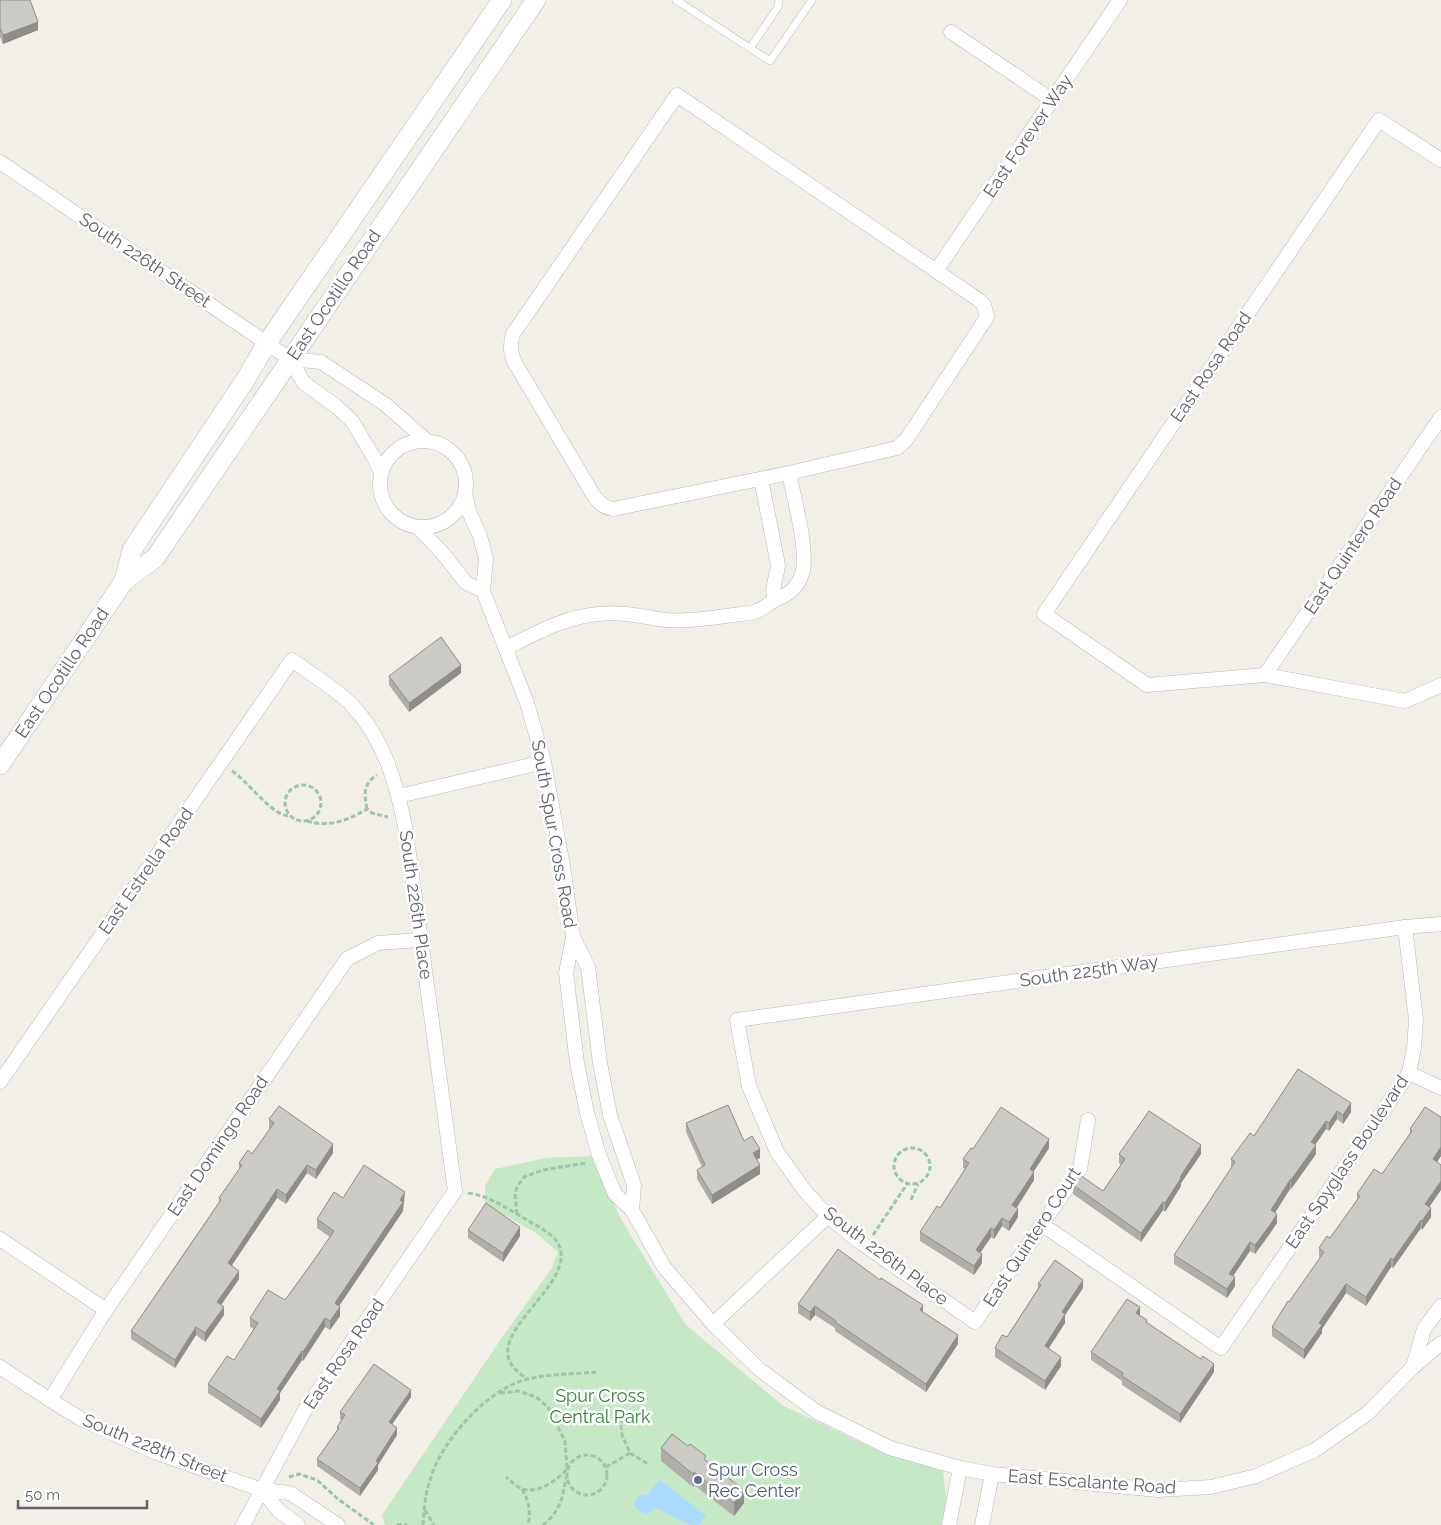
<svg xmlns="http://www.w3.org/2000/svg" width="1441" height="1525" font-family="Raleway,sans-serif">
<rect width="100%" height="100%" fill="#f1efe8"/>
<!-- green -->
<polygon fill="#c5e8c5" points="591,1156 621,1219 685,1324 782,1405 870,1447 943,1471 946,1499 942,1525 385,1525 382,1515 503,1336 552,1268 558,1252 536,1233 485,1204 485,1186 495,1169 546,1158"/>
<!-- water -->
<path fill="#aadaff" d="M 660,1480 L 706,1516 L 699,1525 C 683,1525 670,1513 655,1508 L 650,1513 L 644,1514 L 635,1507 C 634,1499 639,1494 648,1494 Z"/>
<g fill="none" stroke-linecap="round" stroke-linejoin="round">
<!-- service casing -->
<g stroke="#b5b8bc" stroke-width="8">
<g id="service">
<polyline points="676,0 770,61 812,0"/>
<polyline points="750,48 778,7 779,0"/>
</g>
</g>
<!-- minor casing -->
<g stroke="#b5b8bc" stroke-width="15">
<g id="minor">
<polyline points="951,32 1052,100"/>
<path d="M 677,95 L 979,300 L 984,305 L 987,317 L 906,440 L 897,448 L 789,473 L 613,509 C 604,507 600,504 594,496 L 515,363 C 510,352 510,345 513,334 Z"/>
<polyline points="1441,160 1379,120 1044,614 1147,685 1265,675 1405,701 1441,685"/>
<polyline points="0,162 290,359 304,383 337,407 352,421 373,456 381,472"/>
<polyline points="936,271 1120,0"/>
<polyline points="290,359 321,362 386,405 427,441"/>
<circle cx="423" cy="484" r="43"/>
<path d="M 761,479 L 778,565 C 777,576 770,590 775,600"/>
<polyline points="465,492 469,512 480,536 486,559 483,591 527,703 544,762 563,866 573,937 588,967 600,1063 610,1115 634,1185 632,1210"/>
<polyline points="418,527 445,556 466,583 483,591"/>
<path d="M 506,648 C 536,633 565,617 598,614 C 622,611 643,617 666,620 C 687,622 707,618 727,616 C 737,614 748,614 757,611 C 765,608 770,602 776,599 C 789,595 797,588 802,574 C 809,552 794,498 789,473"/>
<polyline points="1265,675 1441,417"/>
<polyline points="399,796 544,762"/>
<polyline points="573,937 566,973 577,1063 587,1113 599,1155 615,1194 632,1210 664,1267 713,1324 759,1369 817,1412 890,1448 960,1468 992,1474 1158,1490 1211,1487 1256,1476 1315,1450 1368,1413 1412,1368 1441,1343"/>
<polyline points="1409,1073 1441,1088"/>
<path d="M 0,1082 L 292,660 C 311,674 333,687 350,703 C 384,738 397,785 406,831 L 455,1191 L 305,1410 L 243,1525"/>
<polyline points="1088,1120 1080,1169 975,1322 857,1240 828,1216 805,1191 777,1152 749,1086 737,1020 1405,927 1441,924"/>
<polyline points="1043,1225 1221,1348 1409,1073 1414,1048 1416,1020 1405,927"/>
<polyline points="0,1239 106,1310"/>
<polyline points="713,1324 828,1216"/>
<polyline points="0,1367 50,1400 83,1420 112,1433 157,1453 262,1490 290,1493 338,1525"/>
<polyline points="1413,1367 1424,1329 1441,1306"/>
<polyline points="50,1400 106,1310 347,959 378,943 420,940"/>
<polyline points="262,1490 279,1511 298,1525"/>
<polyline points="949,1525 960,1468"/>
<polyline points="982,1525 992,1474"/>
</g>
</g>
<!-- secondary casing -->
<g stroke="#b6babf" stroke-width="20">
<g id="secondary">
<polyline points="124,581 155,558 536,0"/>
<polyline points="0,765 124,581 132,550 244,382 267,343 502,0"/>
</g>
</g>
<!-- path -->
<g stroke="#9cc7a9" stroke-width="3" stroke-dasharray="5 2.5" stroke-linecap="butt">
<path d="M 232,771 C 249,782 271,815 289,816"/>
<circle cx="303" cy="803" r="18"/>
<path d="M 367,809 C 364,794 363,784 377,775"/>
<path d="M 307,821 C 328,828 349,820 367,809 L 372,813 L 388,817"/>
<circle cx="912" cy="1166" r="18"/>
<path d="M 468,1193 C 490,1196 508,1209 527,1220 C 536,1225 549,1232 555,1239 C 584,1275 502,1320 508,1356 C 510,1367 519,1373 527,1379"/>
<polyline points="911,1200 918,1184"/>
<polyline points="517,1214 515,1194 517,1187 524,1177 543,1170 586,1163"/>
<polyline points="873,1235 907,1184"/>
<path d="M 500,1393 L 519,1391 L 536,1397 L 548,1407 L 565,1441 L 567,1469 C 557,1480 539,1494 522,1489 C 517,1487 511,1481 506,1477"/>
<polyline points="630,1453 648,1464"/>
<circle cx="587" cy="1475" r="20"/>
<polyline points="606,1467 630,1453 622,1435 620,1413"/>
<polyline points="289,1477 299,1474 317,1480 338,1499 374,1525"/>
<path d="M 522,1489 C 529,1501 531,1511 528,1525"/>
<polyline points="425,1510 434,1525"/>
<polyline points="397,1525 404,1524 407,1525"/>
<path d="M 423,1525 C 424,1510 425,1494 430,1480 C 441,1441 488,1388 528,1379 C 547,1374 576,1374 596,1372"/>
<path d="M 543,1525 C 560,1512 563,1497 566,1477"/>
</g>
<!-- service -->
<use href="#service" stroke="#fff" stroke-width="7"/>
<!-- minor -->
<use href="#minor" stroke="#fff" stroke-width="14"/>
<!-- secondary -->
<use href="#secondary" stroke="#fff" stroke-width="19"/>
</g>
<!-- wall -->
<g fill="#afaea9">
<polygon points="0,0 38,30 3,44 0,37"/>
<polygon points="461,673 409,712 389,685 389,676"/>
<polygon points="1298,1069 1351,1112 1343,1124 1337,1119 1329,1131 1326,1129 1315,1145 1316,1154 1291,1189 1290,1189 1275,1213 1277,1223 1270,1234 1255,1254 1250,1251 1233,1276 1235,1286 1227,1298 1174,1264 1174,1255 1231,1168 1231,1159 1254,1136"/>
<polygon points="269,1119 333,1153 316,1179 307,1173 286,1204 277,1198 232,1265 239,1279 221,1305 224,1315 205,1342 196,1335 175,1368 131,1339 131,1331 219,1202 219,1198 239,1170 239,1163 252,1154 270,1129 269,1128"/>
<polygon points="686,1123 744,1141 760,1158 757,1159 760,1174 712,1204 697,1179 697,1170 702,1167 686,1132"/>
<polygon points="1410,1129 1441,1156 1437,1162 1429,1207 1431,1217 1422,1230 1421,1228 1393,1268 1391,1267 1366,1306 1346,1293 1322,1329 1322,1333 1304,1359 1272,1336 1272,1327 1320,1258 1319,1257 1319,1248 1330,1238 1357,1200 1357,1194 1382,1174 1410,1133"/>
<polygon points="1049,1148 1034,1171 1034,1180 1017,1208 1018,1217 1009,1231 1002,1226 994,1239 991,1237 980,1253 982,1263 974,1275 920,1241 920,1232 940,1208 965,1169 963,1168 963,1159 973,1149"/>
<polygon points="1119,1154 1201,1154 1181,1183 1181,1186 1165,1212 1163,1210 1141,1242 1073,1194 1073,1185 1103,1191 1121,1165 1119,1163"/>
<polygon points="343,1198 405,1200 403,1202 403,1211 339,1306 340,1316 330,1330 325,1327 303,1361 302,1360 280,1393 280,1400 261,1428 208,1393 208,1384 234,1360 254,1329 250,1327 250,1318 285,1300 330,1237 317,1228 317,1219"/>
<polygon points="468,1230 520,1236 503,1262 468,1238"/>
<polygon points="1038,1284 1083,1288 1065,1315 1065,1323 1049,1348 1061,1366 1045,1390 995,1357 995,1348 1007,1337 1038,1288"/>
<polygon points="798,1304 923,1312 958,1344 926,1392 835,1331 835,1328 815,1315 810,1321 798,1313"/>
<polygon points="1140,1316 1147,1323 1214,1372 1180,1423 1122,1385 1122,1381 1091,1360 1091,1352"/>
<polygon points="411,1397 392,1424 397,1435 378,1465 378,1470 360,1496 317,1466 317,1459 337,1430 337,1427 342,1420 340,1419 340,1412"/>
<polygon points="661,1448 706,1461 744,1503 734,1516 694,1485 693,1487 661,1461"/>
</g>
<!-- shaded-wall -->
<g fill="#8f8d8a">
<polygon points="38,22 38,30 3,44 3,35"/>
<polygon points="461,665 461,673 409,712 409,703"/>
<polygon points="1351,1103 1351,1112 1343,1124 1343,1115"/>
<polygon points="1337,1111 1337,1119 1329,1131 1329,1123"/>
<polygon points="1326,1121 1326,1129 1311,1151 1311,1142"/>
<polygon points="1049,1139 1049,1148 1030,1177 1030,1169"/>
<polygon points="333,1144 333,1153 316,1179 316,1170"/>
<polygon points="1201,1145 1201,1154 1181,1183 1181,1186 1165,1212 1165,1203 1180,1177"/>
<polygon points="1316,1145 1316,1154 1291,1189 1291,1180"/>
<polygon points="1441,1147 1441,1156 1433,1168 1433,1159"/>
<polygon points="760,1149 760,1158 753,1162 753,1153"/>
<polygon points="307,1165 307,1173 286,1204 286,1195"/>
<polygon points="760,1165 760,1174 712,1204 712,1195"/>
<polygon points="1034,1172 1034,1180 1012,1214 1012,1205"/>
<polygon points="1290,1180 1290,1189 1271,1219 1271,1210"/>
<polygon points="1441,1181 1441,1190 1425,1213 1425,1204"/>
<polygon points="277,1189 277,1198 228,1271 228,1263"/>
<polygon points="405,1192 403,1211 335,1312 335,1303"/>
<polygon points="1163,1202 1163,1210 1141,1242 1141,1233"/>
<polygon points="1431,1208 1431,1217 1422,1230 1422,1221"/>
<polygon points="1018,1209 1018,1217 1009,1231 1009,1222"/>
<polygon points="1277,1214 1277,1223 1255,1254 1255,1245"/>
<polygon points="1002,1218 1002,1226 994,1239 994,1230"/>
<polygon points="1421,1220 1421,1228 1393,1268 1393,1260"/>
<polygon points="520,1227 520,1236 503,1262 503,1253"/>
<polygon points="991,1228 991,1237 976,1259 976,1250"/>
<polygon points="1250,1242 1250,1251 1229,1282 1229,1274"/>
<polygon points="982,1254 982,1263 974,1275 974,1266"/>
<polygon points="1391,1258 1391,1267 1366,1306 1366,1297"/>
<polygon points="239,1271 239,1279 217,1311 217,1302"/>
<polygon points="1235,1277 1235,1286 1227,1298 1227,1289"/>
<polygon points="1083,1280 1083,1288 1065,1315 1065,1323 1045,1354 1045,1346 1062,1312"/>
<polygon points="1346,1284 1346,1293 1322,1329 1322,1333 1304,1359 1304,1350 1319,1323"/>
<polygon points="923,1305 923,1314 920,1310"/>
<polygon points="815,1306 815,1315 810,1321 810,1312"/>
<polygon points="224,1307 224,1315 205,1342 205,1333"/>
<polygon points="340,1307 340,1316 330,1330 330,1321"/>
<polygon points="1140,1307 1140,1316 1136,1313"/>
<polygon points="325,1318 325,1327 303,1361 303,1352"/>
<polygon points="196,1327 196,1335 175,1368 175,1360"/>
<polygon points="958,1335 958,1344 926,1392 926,1384"/>
<polygon points="302,1351 302,1360 280,1393 280,1400 261,1428 261,1419 277,1389"/>
<polygon points="1061,1357 1061,1366 1045,1390 1045,1381"/>
<polygon points="1214,1364 1214,1372 1180,1423 1180,1414"/>
<polygon points="411,1390 411,1397 389,1429 389,1422"/>
<polygon points="397,1428 397,1435 378,1465 378,1470 360,1496 360,1488 376,1461"/>
<polygon points="694,1472 694,1485 693,1487 693,1474"/>
<polygon points="744,1490 744,1503 734,1516 734,1503"/>
</g>
<!-- building -->
<g fill="#cccac5" stroke="#8f8d8a">
<polygon points="0,0 30,0 38,22 3,35 0,28"/>
<polygon points="441,637 461,665 409,703 389,676"/>
<polygon points="1298,1069 1351,1103 1343,1115 1337,1111 1329,1123 1326,1121 1311,1142 1316,1145 1291,1180 1290,1180 1271,1210 1277,1214 1270,1225 1255,1245 1250,1242 1229,1274 1235,1277 1227,1289 1174,1255 1235,1162 1231,1159 1250,1133 1254,1136"/>
<polygon points="728,1105 744,1141 752,1136 760,1149 753,1153 760,1165 712,1195 697,1170 705,1165 686,1123"/>
<polygon points="279,1106 333,1144 316,1170 307,1165 286,1195 277,1189 228,1263 239,1271 217,1302 224,1307 205,1333 196,1327 175,1360 131,1331 221,1200 219,1198 242,1165 239,1163 248,1150 252,1154 274,1123 269,1119"/>
<polygon points="1001,1107 1049,1139 1030,1169 1034,1172 1012,1205 1018,1209 1009,1222 1002,1218 994,1230 991,1228 976,1250 982,1254 974,1266 920,1232 937,1206 940,1208 969,1163 963,1159 971,1148 973,1149"/>
<polygon points="1425,1107 1441,1117 1441,1147 1433,1159 1441,1165 1441,1181 1425,1204 1431,1208 1422,1221 1421,1220 1393,1260 1391,1258 1366,1297 1346,1284 1319,1323 1322,1325 1304,1350 1272,1327 1288,1301 1289,1302 1324,1252 1319,1248 1327,1236 1330,1238 1360,1196 1357,1194 1374,1169 1382,1174 1412,1131 1410,1129"/>
<polygon points="1149,1111 1201,1145 1180,1177 1181,1178 1165,1203 1163,1202 1141,1233 1073,1185 1080,1175 1103,1191 1125,1159 1119,1154"/>
<polygon points="364,1165 405,1192 400,1200 403,1202 335,1303 340,1307 330,1321 325,1318 303,1352 302,1351 277,1389 280,1391 261,1419 208,1384 227,1356 234,1360 258,1323 250,1318 268,1290 285,1300 312,1263 334,1231 317,1219 334,1192 343,1198"/>
<polygon points="486,1203 520,1227 503,1253 468,1230"/>
<polygon points="838,1249 880,1280 881,1278 923,1305 920,1310 958,1335 926,1384 835,1322 836,1321 815,1306 810,1312 798,1304"/>
<polygon points="1055,1260 1083,1280 1062,1312 1065,1314 1045,1346 1061,1357 1045,1381 995,1348 1002,1335 1007,1337 1041,1285 1038,1284"/>
<polygon points="1127,1299 1140,1307 1136,1313 1147,1320 1146,1322 1201,1359 1203,1356 1214,1364 1180,1414 1122,1376 1123,1373 1091,1352"/>
<polygon points="374,1364 411,1390 389,1422 397,1428 376,1461 378,1463 360,1488 317,1459 339,1428 337,1427 345,1415 340,1412"/>
<polygon points="672,1434 688,1446 690,1444 706,1456 704,1459 744,1490 734,1503 694,1472 693,1474 661,1448"/>
</g>
<!-- markers -->
<circle fill="#5c6f8a" stroke="#fff" stroke-width="2" cx="698" cy="1480" r="5"/>
<g text-anchor="middle" stroke-width="5" stroke-linejoin="round" paint-order="stroke">
<!-- street labels -->
<g font-size="18" fill="#5f6368" stroke="#fff">
<text transform="translate(1028 136) rotate(-56)" y="6">East Forever Way</text>
<text transform="translate(145 260) rotate(34)" y="6">South 226th Street</text>
<text transform="translate(334 295) rotate(-56)" y="6">East Ocotillo Road</text>
<text transform="translate(1211 367) rotate(-56)" y="6">East Rosa Road</text>
<text transform="translate(1353 546) rotate(-56)" y="6">East Quintero Road</text>
<text transform="translate(62 673) rotate(-56)" y="6">East Ocotillo Road</text>
<text transform="translate(554 834) rotate(80)" y="6">South Spur Cross Road</text>
<text transform="translate(146 871) rotate(-55)" y="6">East Estrella Road</text>
<text transform="translate(416 905) rotate(82)" y="6">South 226th Place</text>
<text transform="translate(1089 971) rotate(-8)" y="6">South 225th Way</text>
<text transform="translate(218 1146) rotate(-56)" y="6">East Domingo Road</text>
<text transform="translate(1347 1162) rotate(-56)" y="6">East Spyglass Boulevard</text>
<text transform="translate(1032 1237) rotate(-57)" y="6">East Quintero Court</text>
<text transform="translate(886 1256) rotate(37)" y="6">South 226th Place</text>
<text transform="translate(344 1354) rotate(-56)" y="6">East Rosa Road</text>
<text transform="translate(155 1448) rotate(22)" y="6">South 228th Street</text>
<text transform="translate(1092 1482) rotate(4)" y="6">East Escalante Road</text>
</g>
<!-- park labels -->
<g font-size="18" fill="#348238" stroke="#fff">
<text x="600" y="1402">Spur Cross<tspan x="600" dy="21">Central Park</tspan></text>
</g>
<!-- service labels -->
<g font-size="18" fill="#4e5e75" stroke="#fff" text-anchor="start">
<text x="708" y="1476">Spur Cross<tspan x="708" dy="21">Rec Center</tspan></text>
</g>
</g>
<!-- scale -->
<path d="M18 1500v8h129v-8" fill="none" stroke="#5f6368" stroke-width="2.5"/>
<text x="25" y="1500" font-size="15" fill="#5f6368" stroke="#ffffff" stroke-width="4" paint-order="stroke">50 m</text>
</svg>
